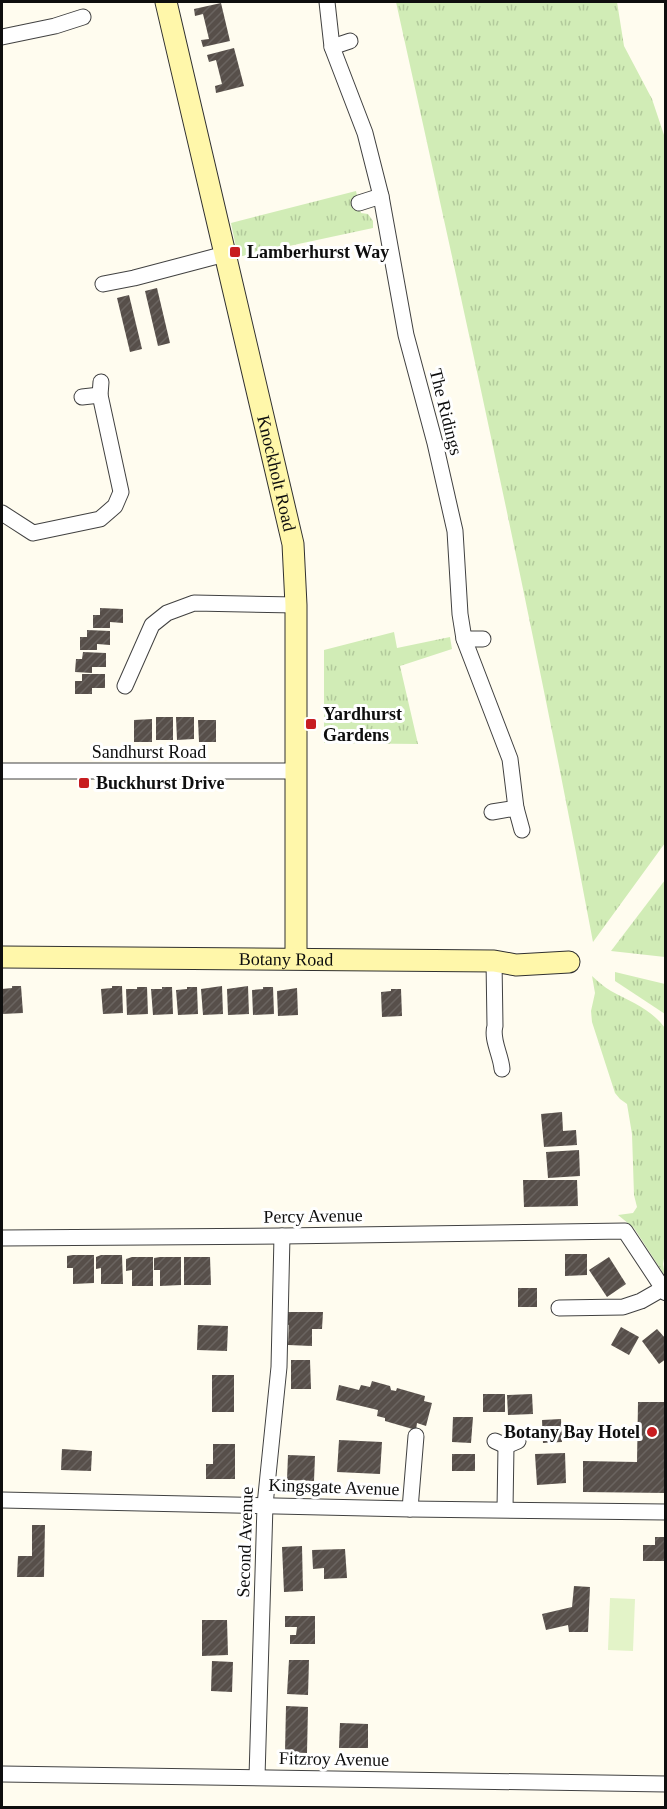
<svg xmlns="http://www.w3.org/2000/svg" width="667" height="1809" font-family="'Times New Roman',serif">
<defs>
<pattern id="grass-tufts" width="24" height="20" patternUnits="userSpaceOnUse" patternTransform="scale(1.5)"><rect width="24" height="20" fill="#d1ecb6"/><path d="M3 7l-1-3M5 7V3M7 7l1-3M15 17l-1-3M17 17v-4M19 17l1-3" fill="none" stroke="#b2c99b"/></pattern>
<pattern id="building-hatch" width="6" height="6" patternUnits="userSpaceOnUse" patternTransform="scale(1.5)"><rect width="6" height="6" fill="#574f4a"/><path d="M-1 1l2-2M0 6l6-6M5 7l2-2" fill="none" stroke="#6a6460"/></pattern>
</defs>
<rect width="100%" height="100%" fill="#fffcef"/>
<!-- grass -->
<g fill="url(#grass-tufts)">
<path d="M 396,2 L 617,2 L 624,46 L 652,99 L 665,138 L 665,843 L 593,942 C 534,627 465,314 396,2 Z"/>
<polygon points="356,191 361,213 368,214 373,221 373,228 238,257 231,223"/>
<polygon points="394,632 397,648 450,637 452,649 400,666 418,744 324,743 324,650"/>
<polygon points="665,880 665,957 611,951"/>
<polygon points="615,972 665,984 665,1014 615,981"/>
<path d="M 592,976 C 598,981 604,987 611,991 C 631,1002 651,1009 665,1028 L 666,1247 L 663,1264 L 665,1276 L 634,1228 L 618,1215 L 633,1213 L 637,1207 L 634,1195 L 632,1134 L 627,1104 L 620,1099 L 615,1093 L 592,1022 L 591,1011 L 595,993 Z"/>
</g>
<!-- pitch -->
<polygon fill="#e3f3c8" points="610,1598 635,1599 633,1651 608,1650"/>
<!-- building -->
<g fill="url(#building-hatch)">
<polygon points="221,3 230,41 203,47 201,40 209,39 203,14 195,16 194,9"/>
<polygon points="234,48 244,86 216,93 215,86 222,84 216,60 209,62 207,55"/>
<polygon points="157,288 170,343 158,346 145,291"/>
<polygon points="129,295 142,349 130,352 117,298"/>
<polygon points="100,608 123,609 123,623 110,622 110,628 93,628 93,615 100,615"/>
<polygon points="87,630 110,631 110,645 97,644 97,650 80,650 80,637 87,637"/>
<polygon points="83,652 106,653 106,667 92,667 92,673 75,672 76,659 82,659"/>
<polygon points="82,674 105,674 105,688 92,688 92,694 75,694 75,681 82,681"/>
<rect x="156" y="717" width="17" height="23"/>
<polygon points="176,717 194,717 194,739 177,740"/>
<polygon points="152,719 152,742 134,742 134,720"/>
<polygon points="198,720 216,720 216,742 199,742"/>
<polygon points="12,986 21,986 23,1013 2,1014 2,989 12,988"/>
<polygon points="112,986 122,986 123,1013 103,1014 101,989 112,988"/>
<polygon points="222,986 223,1014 203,1015 201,989"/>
<polygon points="248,986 249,1014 228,1015 227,989"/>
<polygon points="137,987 147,987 148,1014 127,1015 126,989 137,989"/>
<polygon points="162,987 172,987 173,1014 153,1015 151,989 162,989"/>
<polygon points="187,987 197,987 198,1014 178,1015 176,990 187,989"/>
<polygon points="263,987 273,987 274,1014 253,1015 252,990 263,989"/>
<polygon points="297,988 298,1015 278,1016 277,991"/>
<polygon points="391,989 401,989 402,1016 382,1017 381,992 391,991"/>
<polygon points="562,1112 563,1131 576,1130 577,1145 544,1147 541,1114"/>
<polygon points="579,1150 580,1176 548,1178 546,1152"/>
<polygon points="523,1180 577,1180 578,1206 524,1207"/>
<polygon points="565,1254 587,1254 587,1275 565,1276"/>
<polygon points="73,1255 94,1255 94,1283 73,1284 73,1268 67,1268 67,1256"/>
<polygon points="101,1255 122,1255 123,1284 101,1284 101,1268 96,1269 96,1257"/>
<polygon points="132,1257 153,1257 153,1286 132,1286 132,1270 126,1271 126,1259"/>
<polygon points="160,1257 181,1257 181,1285 160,1286 160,1270 154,1270 154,1258"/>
<polygon points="184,1257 210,1257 211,1285 184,1285"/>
<polygon points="609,1257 626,1284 607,1297 589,1270"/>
<rect x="518" y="1288" width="19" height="19"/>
<polygon points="286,1312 323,1312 322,1329 312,1329 312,1346 288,1345 289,1325 286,1324"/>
<polygon points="198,1325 228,1326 227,1351 197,1350"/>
<polygon points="621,1327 639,1337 629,1355 611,1345"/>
<polygon points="657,1329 666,1339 666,1359 659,1364 642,1341"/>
<polygon points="291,1360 310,1360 311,1389 291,1389"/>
<rect x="212" y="1375" width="22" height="37"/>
<polygon points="372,1381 390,1386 391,1390 396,1391 397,1388 425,1396 424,1401 432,1403 426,1426 417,1423 416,1430 385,1421 385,1418 377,1416 378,1410 336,1400 339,1385 359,1390 361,1385 370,1387"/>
<rect x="483" y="1394" width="22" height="18"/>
<polygon points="532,1394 533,1414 508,1415 507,1395"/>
<polygon points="638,1402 666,1402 666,1493 583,1492 583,1461 637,1462"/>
<polygon points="453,1417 473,1417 471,1443 452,1442"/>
<polygon points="561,1419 562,1442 543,1443 542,1420"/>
<polygon points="339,1440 382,1442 380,1474 337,1472"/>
<polygon points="213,1444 235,1444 235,1479 206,1479 206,1464 213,1464"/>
<polygon points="62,1449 92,1451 91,1471 61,1470"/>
<polygon points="565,1453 566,1483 537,1485 535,1454"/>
<rect x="452" y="1454" width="23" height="17"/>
<polygon points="288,1455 315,1456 314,1481 287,1480"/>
<polygon points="32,1525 45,1525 44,1577 17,1577 18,1556 32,1556"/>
<polygon points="655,1537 666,1537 666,1561 643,1561 643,1545 655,1545"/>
<polygon points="302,1546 303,1591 284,1592 282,1547"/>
<polygon points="345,1549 347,1578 324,1579 324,1568 313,1569 312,1550"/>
<polygon points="574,1586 590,1587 588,1632 569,1632 568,1625 546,1630 542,1614 572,1607"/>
<polygon points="285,1616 315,1616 315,1644 290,1644 290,1635 296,1635 297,1627 285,1627"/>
<polygon points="202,1620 227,1620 228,1655 202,1656"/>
<polygon points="289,1660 309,1660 308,1695 287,1694"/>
<polygon points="212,1661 233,1662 232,1692 211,1691"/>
<polygon points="286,1706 308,1707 307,1753 285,1752"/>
<polygon points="340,1723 368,1724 368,1748 339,1748"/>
</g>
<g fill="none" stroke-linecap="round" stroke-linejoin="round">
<!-- street casing -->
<g stroke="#414141" stroke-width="17">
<g id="street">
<polyline points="327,2 332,47 365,133 381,196 406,335 435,443 455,531 460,614 464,639 510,759 516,808 522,830"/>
<polyline points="2,37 55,26 83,17"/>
<polyline points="332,47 350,41"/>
<polyline points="359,203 381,196"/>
<polyline points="103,284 134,278 225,254"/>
<polyline points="82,397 100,395"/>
<polyline points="2,513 33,533 100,519 115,506 121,492 100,395 101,382"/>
<polyline points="464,639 483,639"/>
<polyline points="125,686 152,625 167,613 194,603 296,605"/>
<polyline points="2,771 295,771"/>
<polyline points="492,812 516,808"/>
<path d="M 494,961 L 495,1026 C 491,1039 501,1055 502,1069"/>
<polyline points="2,1238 282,1236 625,1231 666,1293"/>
<polyline points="559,1308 623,1307 641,1301 662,1289"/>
<polyline points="495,1441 506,1446 518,1441"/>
<polyline points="2,1500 410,1509 666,1512"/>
<polyline points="410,1509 416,1436"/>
<polyline points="505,1509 506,1446"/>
<polyline points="2,1774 666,1784"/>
<polyline points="257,1777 265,1505 279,1367 282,1236"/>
</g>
</g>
<!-- secondary casing -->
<g stroke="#303030" stroke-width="23">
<g id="secondary">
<path id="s1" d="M 166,2 L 293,544 L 296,605 L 296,958"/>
<path id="s2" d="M 2,957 L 494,961 L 516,965 L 569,962"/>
</g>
</g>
<!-- street -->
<use href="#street" stroke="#fff" stroke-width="15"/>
<!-- secondary -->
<use href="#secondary" stroke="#fff7aa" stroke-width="21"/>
</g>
<!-- markers -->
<g fill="#c71d21" stroke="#fff" stroke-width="2">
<rect x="229" y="246" width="12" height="12" rx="3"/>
<rect x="305" y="718" width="12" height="12" rx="3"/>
<rect x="78" y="777" width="12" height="12" rx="3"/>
<circle cx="652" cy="1432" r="6"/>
</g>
<g text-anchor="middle" stroke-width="6" stroke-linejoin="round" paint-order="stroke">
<!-- poi labels -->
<g font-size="18" font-weight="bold" fill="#0e0e0e" stroke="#fff" text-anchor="start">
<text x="247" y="258">Lamberhurst Way</text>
<text x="323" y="720">Yardhurst<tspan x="323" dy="21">Gardens</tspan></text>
<text x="96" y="789">Buckhurst Drive</text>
<text x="640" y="1438" text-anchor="end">Botany Bay Hotel</text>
</g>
<!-- street labels -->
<g font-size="18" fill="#0e0e0e" stroke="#fff">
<text transform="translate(446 412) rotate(76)" y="6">The Ridings</text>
<text dy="6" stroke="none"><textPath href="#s1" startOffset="484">Knockholt Road</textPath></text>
<text x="149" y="758">Sandhurst Road</text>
<text dy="6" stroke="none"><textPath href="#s2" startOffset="284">Botany Road</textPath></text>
<text transform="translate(313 1216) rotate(-1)" y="6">Percy Avenue</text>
<text transform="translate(334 1487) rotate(2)" y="6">Kingsgate Avenue</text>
<text transform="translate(245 1542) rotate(-88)" y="6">Second Avenue</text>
<text transform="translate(334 1759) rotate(1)" y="6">Fitzroy Avenue</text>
</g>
</g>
<!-- border -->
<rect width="667" height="1809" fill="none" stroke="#0e0e0e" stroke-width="6"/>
</svg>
